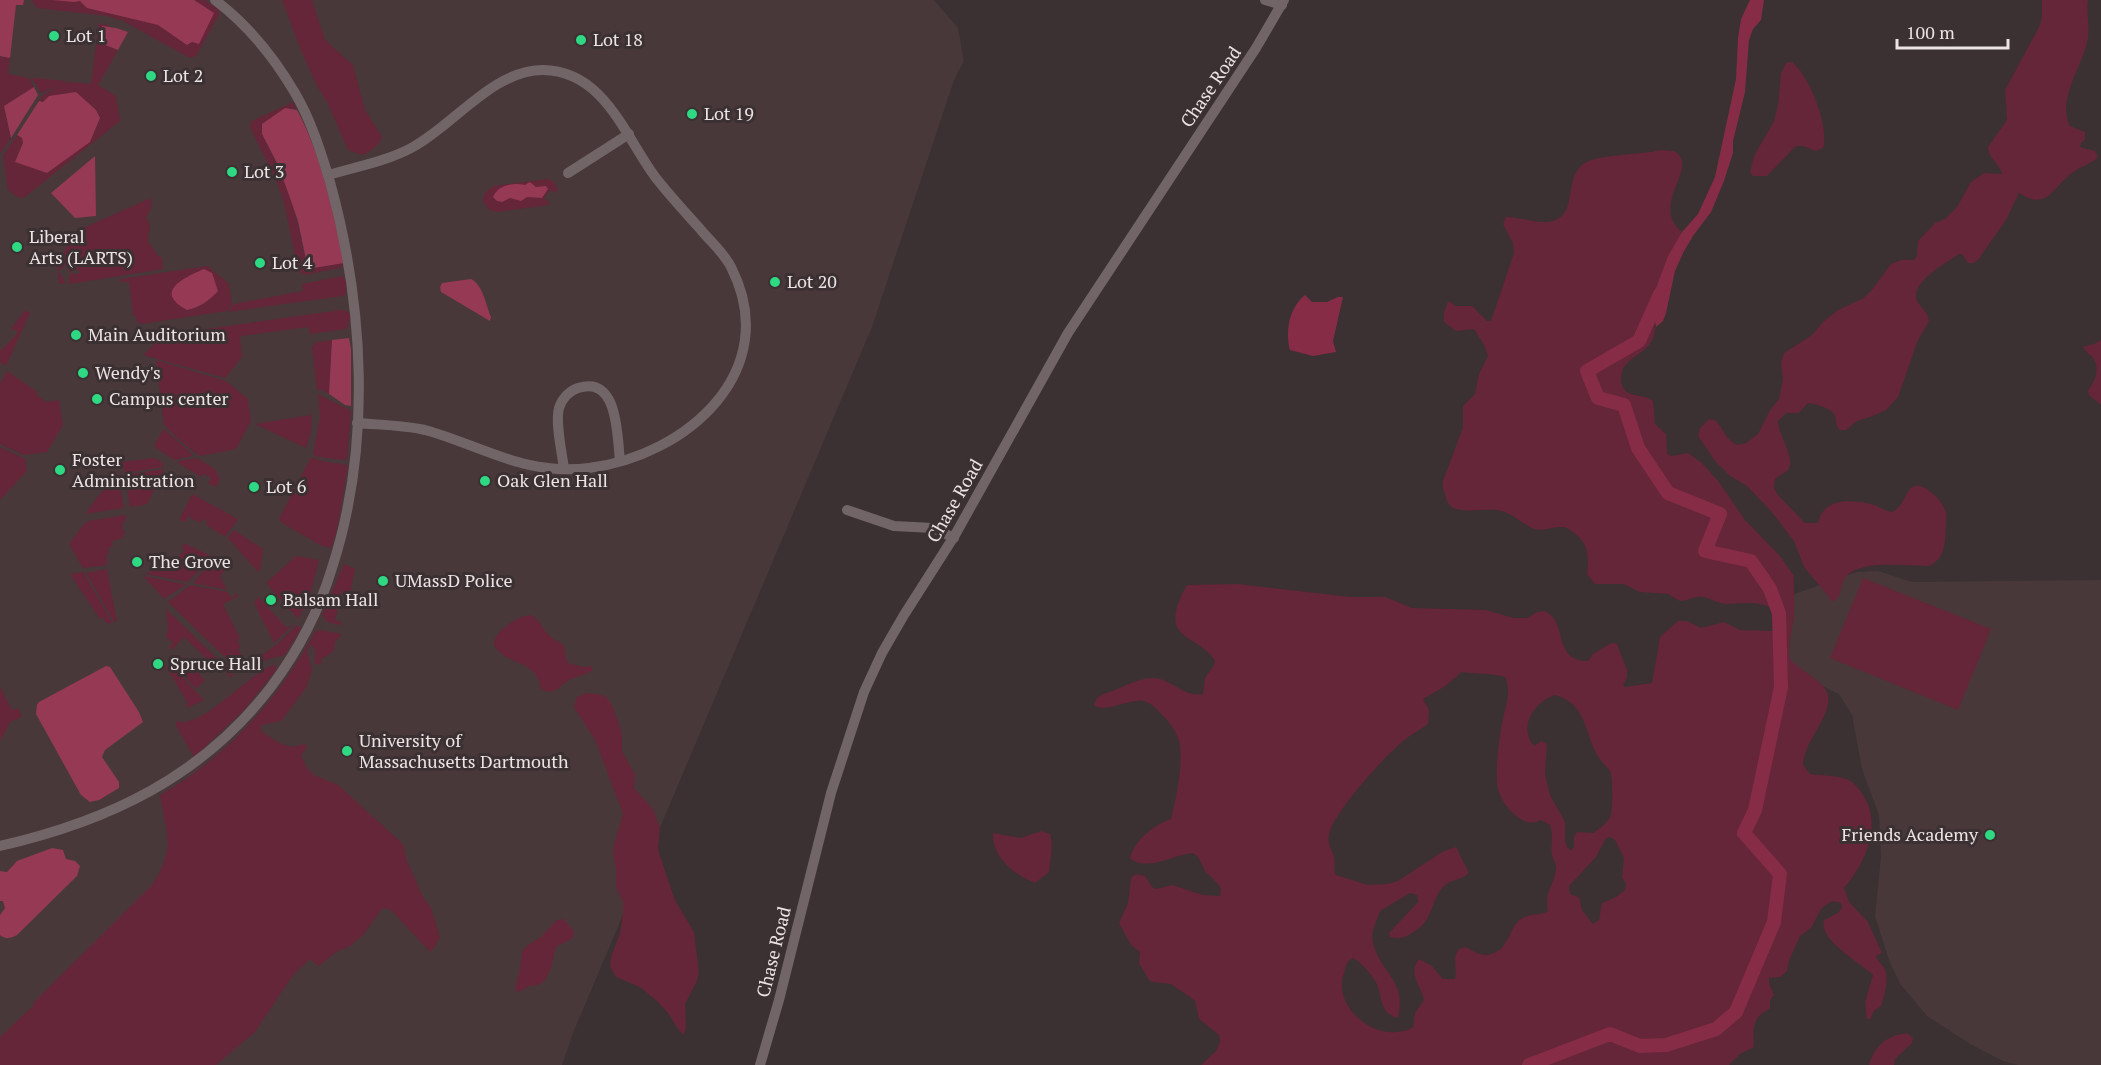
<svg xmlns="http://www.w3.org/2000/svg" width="2101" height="1065" font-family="'PT Serif',serif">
<rect width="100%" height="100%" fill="#3b3032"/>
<!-- built -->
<g fill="#49383a">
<polygon points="0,0 934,0 958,28 964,61 954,80 872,327 573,1033 562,1065 0,1065"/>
<polygon points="1878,571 1912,582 2101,580 2101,1065 2018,1065 2003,1061 1970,1044 1927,1016 1901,985 1890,963 1875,916 1881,856 1879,815 1862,769 1852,715 1839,694 1802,676 1782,653 1786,597 1857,572"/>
</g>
<!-- green -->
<g fill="#642638" fill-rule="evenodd">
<polygon points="32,0 205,0 219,10 219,15 196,56 190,58 123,21 107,16 37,8"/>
<path d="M 282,0 L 312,0 L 325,40 L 353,65 L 365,110 L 382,137 C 380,146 369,152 362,155 L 348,150 L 328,104 L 316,84 L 302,53 Z"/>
<path d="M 2042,0 L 2088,0 C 2086,13 2090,26 2088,38 C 2084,64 2056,100 2070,126 L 2085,132 L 2085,139 L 2081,143 L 2080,147 L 2095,151 L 2098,157 C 2091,164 2082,166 2073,172 C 2054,186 2047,212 2019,193 L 2006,220 L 1978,260 L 1974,263 L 1968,263 L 1962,254 L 1959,254 C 1946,263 1909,283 1917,301 C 1921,308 1928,312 1929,321 L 1918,340 L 1898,397 L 1886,410 L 1870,417 L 1857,421 L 1846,430 L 1840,430 C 1835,425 1837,423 1835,416 C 1832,408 1816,404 1808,403 L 1799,413 L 1786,413 L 1778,421 C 1778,435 1798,461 1787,471 C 1783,474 1779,476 1775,479 L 1774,488 L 1778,495 L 1805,523 L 1818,523 C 1823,497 1853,499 1874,505 C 1880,507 1885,511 1892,512 C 1906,505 1905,488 1915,486 C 1927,484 1943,502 1946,512 C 1947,516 1946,522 1946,526 C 1945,542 1946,558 1929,566 C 1908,566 1858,559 1845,578 C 1840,586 1842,598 1833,602 L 1804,567 L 1794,541 L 1771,511 L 1747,486 L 1730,476 L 1715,461 L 1698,436 L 1700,428 L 1709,419 L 1715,420 C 1724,429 1725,439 1737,445 L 1746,443 L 1758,434 L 1770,410 L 1779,399 L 1783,379 L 1781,362 L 1784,353 L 1812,335 L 1823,322 L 1838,310 L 1862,299 L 1871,291 L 1891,264 L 1901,260 L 1914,260 L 1917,256 L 1918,241 L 1935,223 L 1945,219 L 1957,207 L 1971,182 L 1984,173 L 2002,174 C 2000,164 1988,158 1988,147 L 2007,120 L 2005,90 L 2039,27 L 2042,18 Z"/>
<polygon points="99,23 111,26 102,26 101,31 105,45 118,50 98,85 116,96 120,121 25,197 19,198 8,190 3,156 17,135 22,138 23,143 22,149 90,142 100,118 39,101 43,95 59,86 41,93 32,79 33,78 66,81 65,84 69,82 91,84"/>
<polygon points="0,56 10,58 8,74 29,78 34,87 4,106 11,138 0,154"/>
<path d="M 1792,62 C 1809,75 1830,127 1823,148 L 1816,151 L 1803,146 L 1796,146 L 1767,176 L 1753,176 L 1750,172 L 1754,156 L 1774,121 L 1778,105 L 1781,73 L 1786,63 Z"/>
<path d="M 293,102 L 297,110 L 292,108 L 262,134 C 272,154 282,173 289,194 C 298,219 302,244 307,269 L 344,263 L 340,268 L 304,275 L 298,270 L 284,202 L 277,182 L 250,127 L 252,121 Z"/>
<path d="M 1660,150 L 1674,151 C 1702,167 1648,203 1682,232 C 1673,250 1668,269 1661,288 C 1659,295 1654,303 1653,310 C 1652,322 1659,329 1651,342 C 1643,356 1620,359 1621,380 C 1623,400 1642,392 1653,401 L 1655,424 L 1666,434 L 1667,453 L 1671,456 L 1688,453 L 1702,463 L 1719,482 L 1745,520 L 1780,556 L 1794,576 C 1793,589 1795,602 1794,615 C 1793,630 1787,644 1790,659 C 1800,670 1817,677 1826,690 C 1838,710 1804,739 1803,765 L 1810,774 C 1823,776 1840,775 1851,781 C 1856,785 1860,790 1863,795 C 1883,825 1865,864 1844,888 L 1849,902 L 1868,922 L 1882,953 L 1876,956 C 1878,962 1881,963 1884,968 C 1890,976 1884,998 1881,1006 L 1874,1011 L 1870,1019 L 1867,1019 L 1865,1002 L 1873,975 C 1861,963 1818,940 1824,920 L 1838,913 L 1842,907 L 1841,903 L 1832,901 L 1821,909 L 1811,928 L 1800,936 L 1789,961 L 1787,971 L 1780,977 L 1769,978 L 1769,983 L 1774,995 L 1770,1000 L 1770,1009 C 1752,1016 1753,1030 1754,1047 L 1740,1054 L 1729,1065 L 1201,1065 L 1216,1051 L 1220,1042 L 1219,1035 L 1199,1019 L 1195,1001 L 1187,995 L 1171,984 L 1153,982 L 1149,980 L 1139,963 L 1140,952 L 1131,945 L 1119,923 L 1128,903 L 1131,878 L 1136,874 L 1145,876 L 1152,887 L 1156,889 L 1172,885 L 1203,895 L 1220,896 L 1221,889 L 1219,885 L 1205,871 L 1198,857 L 1193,853 C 1174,854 1147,873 1130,858 C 1135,839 1154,825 1171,819 C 1176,799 1184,760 1179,741 C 1176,731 1169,721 1161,714 C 1157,709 1150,702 1143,701 C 1129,699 1103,714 1094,705 L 1097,698 L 1103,694 C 1119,690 1136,678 1153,678 C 1170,678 1185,698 1203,694 L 1205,678 L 1214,665 L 1215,661 C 1202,637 1167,641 1177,607 C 1180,599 1182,591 1188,585 L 1238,584 L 1350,597 L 1385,597 L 1412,608 L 1486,610 L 1514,618 L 1527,618 L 1537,612 L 1545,611 C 1548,613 1551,615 1553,617 C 1565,633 1557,661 1588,661 L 1593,654 L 1611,643 L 1617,644 L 1627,670 L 1627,678 L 1623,685 L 1625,687 L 1652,683 L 1660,637 L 1678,621 L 1687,621 L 1701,628 L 1724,622 L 1740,630 L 1775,631 L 1782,626 C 1779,598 1745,603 1726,604 C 1718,604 1711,598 1703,597 C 1695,596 1688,601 1680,601 L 1668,594 L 1640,592 L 1623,584 L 1595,584 L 1587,574 C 1589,557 1589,544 1574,533 C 1570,530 1567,527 1562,527 C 1553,526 1543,532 1534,529 C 1522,524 1514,514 1501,511 C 1488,507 1455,516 1448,503 C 1446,500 1446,497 1445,494 C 1443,489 1442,487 1443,481 L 1463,427 L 1463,406 L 1475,394 L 1479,374 L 1488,356 L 1484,345 L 1474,329 L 1456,331 L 1444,322 L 1444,313 L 1448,301 L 1456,306 L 1472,306 L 1487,321 L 1491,321 L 1514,253 L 1513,243 L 1503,224 L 1506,217 C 1520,217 1533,223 1547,222 C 1580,219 1562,181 1583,164 C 1596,154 1642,155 1660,150 ZM 1462,672 C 1476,674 1491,673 1505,677 C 1511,690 1507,701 1504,714 C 1500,731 1493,776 1499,792 C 1502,801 1508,809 1515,815 C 1524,822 1531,825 1541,820 L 1550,825 C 1554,835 1550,845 1552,855 C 1553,860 1557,863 1556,869 C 1554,887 1544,890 1548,911 C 1540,916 1530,913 1521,919 C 1509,927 1510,945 1496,952 C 1484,958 1478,954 1466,947 L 1459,949 C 1451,959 1458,969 1455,979 L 1443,979 L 1432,966 L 1419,959 C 1407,973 1421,986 1424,1000 L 1415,1013 L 1413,1027 C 1408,1031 1403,1031 1396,1032 C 1367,1035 1333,1003 1344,973 C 1346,966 1346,962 1353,958 C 1360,961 1376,979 1378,987 C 1382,1000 1381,1014 1398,1018 C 1407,980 1381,974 1373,943 C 1370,932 1377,921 1380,911 L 1410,893 L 1417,895 L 1418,902 L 1389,933 L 1390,937 C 1398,939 1405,938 1412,933 C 1434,921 1429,904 1443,887 C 1450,879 1460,881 1468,874 L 1468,871 L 1456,847 L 1442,852 L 1398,881 L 1387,884 L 1368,885 L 1336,875 C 1333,868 1336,863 1334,857 C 1332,849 1327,844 1329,835 C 1332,814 1385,756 1402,742 C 1410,735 1420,730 1428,724 L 1429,710 L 1423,699 L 1444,687 ZM 1555,695 C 1583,703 1584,725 1594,749 C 1598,758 1604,764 1610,771 C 1613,776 1613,812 1610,817 C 1607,823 1599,829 1593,833 L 1577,832 L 1574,837 L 1574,847 L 1571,850 L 1567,847 L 1565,840 L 1565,822 L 1550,795 L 1545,774 L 1547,744 L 1542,741 L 1534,746 C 1518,727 1534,702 1555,695 ZM 1610,837 L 1615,840 L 1624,858 L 1622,877 L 1626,884 L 1625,890 L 1616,897 L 1602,903 L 1599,920 L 1593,924 L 1582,910 L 1579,897 L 1570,894 L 1569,886 L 1596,857 L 1606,838 Z"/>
<polygon points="547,179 553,181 558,189 556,193 550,190 544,198 550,203 548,205 497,212 489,210 483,201 485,193 493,186"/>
<polygon points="151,198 151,208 146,218 150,224 148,241 159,257 162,257 163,269 69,284 69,277 71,273 68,269 72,270 73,275 81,272 66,265 58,271 66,283 59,284 57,264 60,261 72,233"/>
<polygon points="208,266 229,284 232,305 227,311 141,324 136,321 136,316 131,315 133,314 129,282 120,282 120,279"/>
<polygon points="342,276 346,281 346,294 342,296 228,312 234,304 303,291 302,284"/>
<polygon points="25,310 30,313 6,366 0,362 0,351 17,334 17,331 11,329"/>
<polygon points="341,310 345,310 350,314 350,319 346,325 351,322 346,329 310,334 308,327 240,336 242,357 225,378 143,355 164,335"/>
<polygon points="332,340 329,394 322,390 317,390 312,347 316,342"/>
<path d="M 2101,340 L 2101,405 L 2089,395 L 2088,391 C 2095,380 2101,370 2093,358 C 2090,354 2086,352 2083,347 L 2094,344 Z"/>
<path d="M 156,360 L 226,381 L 248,399 L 251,421 L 236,449 L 200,456 C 186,447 174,436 164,424 Z"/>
<polygon points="7,371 36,391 37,395 46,402 59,400 63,425 47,452 24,455 0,444 0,384"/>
<polygon points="318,394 351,411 347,458 345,460 318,457 313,454 320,417"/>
<path d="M 311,410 C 314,423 310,436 306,448 L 255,424 L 311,415 Z"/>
<polygon points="164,429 192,454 192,456 174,460 156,448 154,445"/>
<polygon points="0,447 25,459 27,471 0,500"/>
<polygon points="311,457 321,461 348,465 337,530 331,548 320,545 282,523 279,519"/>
<polygon points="155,458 162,462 164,467 125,473 124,469 120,466 122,462"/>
<polygon points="197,458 215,469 220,479 216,487 208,483 211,478 204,474 201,477 178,463 179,461"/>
<polygon points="164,469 148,503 144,505 130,507 125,475"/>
<polygon points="117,471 124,508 85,514"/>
<polygon points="192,494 238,519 225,537 206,525 207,521 203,519 201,523 190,518 191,513 185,522 179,520"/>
<polygon points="125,515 126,520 121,525 123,526 122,530 125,531 123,538 112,541 113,547 108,547 109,553 107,554 107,565 83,568 69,544 84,524 88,521"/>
<polygon points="234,530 263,549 260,570 258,572 228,538"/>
<polygon points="184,543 211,556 200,570 187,582 146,574 154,569 156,571 168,561 171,564 184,551 182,548"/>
<polygon points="296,556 319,560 310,595 298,619 266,583"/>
<polygon points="213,559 224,571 220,576 227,590 193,583"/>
<polygon points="344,564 355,569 350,593 342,591 335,620 342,622 340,625 327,622 322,615"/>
<polygon points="107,569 117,621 114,622 86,573"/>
<polygon points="83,572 112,622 108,624 102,618 100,619 70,574"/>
<polygon points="143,576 184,584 185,585 164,599"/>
<polygon points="1863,578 1991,629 1958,710 1830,658"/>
<polygon points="190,585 228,592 231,598 237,593 238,596 223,604 240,638 237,640 241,647 238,649 246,662 238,670 168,602"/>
<polygon points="258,597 287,628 294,624 274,643 254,603"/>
<polygon points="166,609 229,670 233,675 231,678 221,666 219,668 212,662 211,663 184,637 172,650 169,647 173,643 166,637 168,629"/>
<path d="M 530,615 C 541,619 542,630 551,637 C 555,640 559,642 564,645 L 566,659 L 570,664 L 585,667 L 591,666 L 593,670 C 585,676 575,676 566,682 C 558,688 553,696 541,689 C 536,658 506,667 494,645 C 493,631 518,616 530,615 Z"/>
<polygon points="297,625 301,628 285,655 265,660 241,673 239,671 276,645"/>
<path d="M 320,630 L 342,634 L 335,642 C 335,652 330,655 321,659 L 322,663 L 315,665 L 315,650 L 311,644 L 307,651 L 312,670 L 306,688 L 281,721 L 261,725 L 261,731 C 275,740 289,753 304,743 L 307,747 L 301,756 L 307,768 L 314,775 L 338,785 L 403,844 L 407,861 L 423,897 L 431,908 L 440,937 L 434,948 L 430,952 L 391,910 L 384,908 L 381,910 L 363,935 L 350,946 L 336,952 L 319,966 L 310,959 L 293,975 L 255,1032 L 216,1065 L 0,1065 L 0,1037 L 34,1005 L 33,1003 L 152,885 C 177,847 166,834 160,795 C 227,757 278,700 315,632 Z"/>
<polygon points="180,655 205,680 196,689 176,667 181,662 177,658"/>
<path d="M 274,665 L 276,666 L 276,670 L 245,709 L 194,757 L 175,724 L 178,721 C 201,730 251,671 274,665 Z"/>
<polygon points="168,666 171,668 173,667 204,700 187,708 187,702 166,667"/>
<polygon points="0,687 12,710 18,708 22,716 16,720 11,721 0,741"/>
<polygon points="586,693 604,695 611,703 618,721 622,734 622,751 635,775 634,788 653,809 660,828 658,849 667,877 675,900 694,932 699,972 697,981 685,1004 686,1028 684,1035 678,1029 668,1013 657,1001 640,987 616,977 610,966 611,957 620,933 623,913 623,902 616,887 616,868 613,856 614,844 623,814 596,742 574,707 577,697"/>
<path d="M 1041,831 L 1050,834 C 1054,847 1050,859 1049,872 L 1035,883 C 1014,875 992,857 993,833 L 1021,838 Z"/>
<path d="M 563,919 L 574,931 L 573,938 L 556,947 C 551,962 551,988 529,986 L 523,990 L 517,992 L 515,989 L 520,969 L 522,951 L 529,944 L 540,938 L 557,920 Z"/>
<path d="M 1907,1033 L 1913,1038 L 1912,1043 L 1895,1059 L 1894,1065 L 1869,1065 C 1875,1045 1886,1036 1907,1033 Z"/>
</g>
<!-- forest -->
<g fill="#953954">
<polygon points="0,0 24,0 23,5 16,5 10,58 0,56"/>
<polygon points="51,0 194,0 214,13 199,44 192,42 187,45 158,25 87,8 80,1 74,2"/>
<polygon points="102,26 116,28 128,32 118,50 105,45 101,31"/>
<polygon points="34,87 38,95 11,138 4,106"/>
<polygon points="76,92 96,110 100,118 90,142 47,173 15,162 23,143 22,138 17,135 39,101 43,102 49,96"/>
<path d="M 285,108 L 297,110 C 322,156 333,212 344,263 L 308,269 L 298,221 L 289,195 L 278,165 L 262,134 L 262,124 Z"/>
<polygon points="95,156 96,216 75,218 51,193"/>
<path d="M 530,182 L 536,187 L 546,186 L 548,189 L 542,198 L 527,197 L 521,201 L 510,198 L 502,202 L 497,201 L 493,197 C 498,185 514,182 525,185 Z"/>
<path d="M 204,269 L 212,273 L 218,291 C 209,301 200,307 187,310 C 153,292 183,278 204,269 Z"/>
<path d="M 471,279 C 483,285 486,305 491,317 L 490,321 L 441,292 L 440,287 L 442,283 Z"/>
<polygon points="349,338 351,349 351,406 345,405 329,394 332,340"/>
<polygon points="106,666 110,667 139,712 143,722 105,750 102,757 119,782 119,788 99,800 90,802 81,795 36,714 37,705 39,702"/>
<path d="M 52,848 L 63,850 L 66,859 L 75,861 L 80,866 L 77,876 L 17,935 C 11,938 6,940 0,935 L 0,915 L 5,908 L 3,901 L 0,901 L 0,871 L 7,872 L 17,861 Z"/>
</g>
<!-- water -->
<g fill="#862c47">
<polygon points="1750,0 1764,0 1761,20 1753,29 1749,40 1745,92 1733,141 1733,153 1724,181 1711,212 1693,236 1684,251 1675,271 1666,313 1663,321 1656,327 1653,310 1656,288 1668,256 1682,232 1698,214 1715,177 1736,79 1738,38 1741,19"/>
<path d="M 1305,295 L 1312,302 L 1327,302 L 1338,297 L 1343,297 L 1333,341 L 1336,352 L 1313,356 L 1290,350 C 1285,331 1289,308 1305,295 Z"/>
</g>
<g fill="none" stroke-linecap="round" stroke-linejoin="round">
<!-- river -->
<polyline stroke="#862c47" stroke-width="14" points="1529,1065 1610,1034 1640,1046 1666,1045 1716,1029 1736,1012 1774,922 1780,874 1744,833 1755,810 1781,687 1779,613 1770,589 1751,561 1705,551 1720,514 1668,493 1638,448 1624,405 1598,398 1587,371 1639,341 1660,294"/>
<!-- minor -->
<g stroke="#726568" stroke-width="10">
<polyline points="1265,0 1282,5"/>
<polyline points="568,173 629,134"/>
<path d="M 328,175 C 356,167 388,161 413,147 C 455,124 493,70 543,70 C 605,71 625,137 656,178 C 670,196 686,213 701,230 C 711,242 724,253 731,267 C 784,371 686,456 589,468 C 524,476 483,446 425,430 C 403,425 380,425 357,423"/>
<path d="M 564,469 C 562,452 555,423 559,408 C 562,399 569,391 578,388 C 619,375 617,437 620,461"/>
<polyline points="847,510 894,526 933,528 954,538"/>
<path d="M 0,846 C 109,821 202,777 271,687 C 298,651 319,611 332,568 C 372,445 364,305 330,182 C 321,152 311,120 295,93 C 274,57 248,25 215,0"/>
<polyline points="760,1065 779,1000 831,793 864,692 882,653 904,615 955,535 1068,333 1256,48 1284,0"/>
</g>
</g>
<!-- markers -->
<g fill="#2fd883" stroke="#3b3032" stroke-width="2">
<circle cx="54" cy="36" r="6"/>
<circle cx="581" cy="40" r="6"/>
<circle cx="151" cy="76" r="6"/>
<circle cx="692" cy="114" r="6"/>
<circle cx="232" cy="172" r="6"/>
<circle cx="17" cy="247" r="6"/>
<circle cx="260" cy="263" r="6"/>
<circle cx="775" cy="282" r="6"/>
<circle cx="76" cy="335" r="6"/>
<circle cx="83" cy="373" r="6"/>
<circle cx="97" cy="399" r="6"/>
<circle cx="60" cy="470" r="6"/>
<circle cx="485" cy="481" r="6"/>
<circle cx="254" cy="487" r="6"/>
<circle cx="137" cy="562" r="6"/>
<circle cx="383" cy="581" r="6"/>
<circle cx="271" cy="600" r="6"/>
<circle cx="158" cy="664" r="6"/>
<circle cx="347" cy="751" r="6"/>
<circle cx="1990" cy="835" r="6"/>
</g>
<g text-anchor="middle" stroke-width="6" stroke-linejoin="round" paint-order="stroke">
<!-- poi labels -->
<g font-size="18" fill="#ebe3e4" stroke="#3b3032" text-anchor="start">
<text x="66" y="42">Lot 1</text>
<text x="593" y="46">Lot 18</text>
<text x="163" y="82">Lot 2</text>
<text x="704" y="120">Lot 19</text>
<text x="244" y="178">Lot 3</text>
<text x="29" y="243">Liberal<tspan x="29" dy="21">Arts (LARTS)</tspan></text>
<text x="272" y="269">Lot 4</text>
<text x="787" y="288">Lot 20</text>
<text x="88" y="341">Main Auditorium</text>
<text x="95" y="379">Wendy's</text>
<text x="109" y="405">Campus center</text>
<text x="72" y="466">Foster<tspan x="72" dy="21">Administration</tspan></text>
<text x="497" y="487">Oak Glen Hall</text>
<text x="266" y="493">Lot 6</text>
<text x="149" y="568">The Grove</text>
<text x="395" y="587">UMassD Police</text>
<text x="283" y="606">Balsam Hall</text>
<text x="170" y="670">Spruce Hall</text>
<text x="359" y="747">University of<tspan x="359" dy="21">Massachusetts Dartmouth</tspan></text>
<text x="1978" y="841" text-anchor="end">Friends Academy</text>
</g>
<!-- street labels -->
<g font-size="18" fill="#ebe3e4" stroke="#3b3032">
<text transform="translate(1211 87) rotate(-56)" y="6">Chase Road</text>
<text transform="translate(955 501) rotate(-60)" y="6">Chase Road</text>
<text transform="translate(774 952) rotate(-76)" y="6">Chase Road</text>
</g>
</g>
<!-- scale -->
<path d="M1897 39v9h111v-9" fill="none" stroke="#ebe3e4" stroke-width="3"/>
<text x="1906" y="39" font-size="18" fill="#ebe3e4" stroke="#3b3032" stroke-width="4.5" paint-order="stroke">100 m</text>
</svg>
